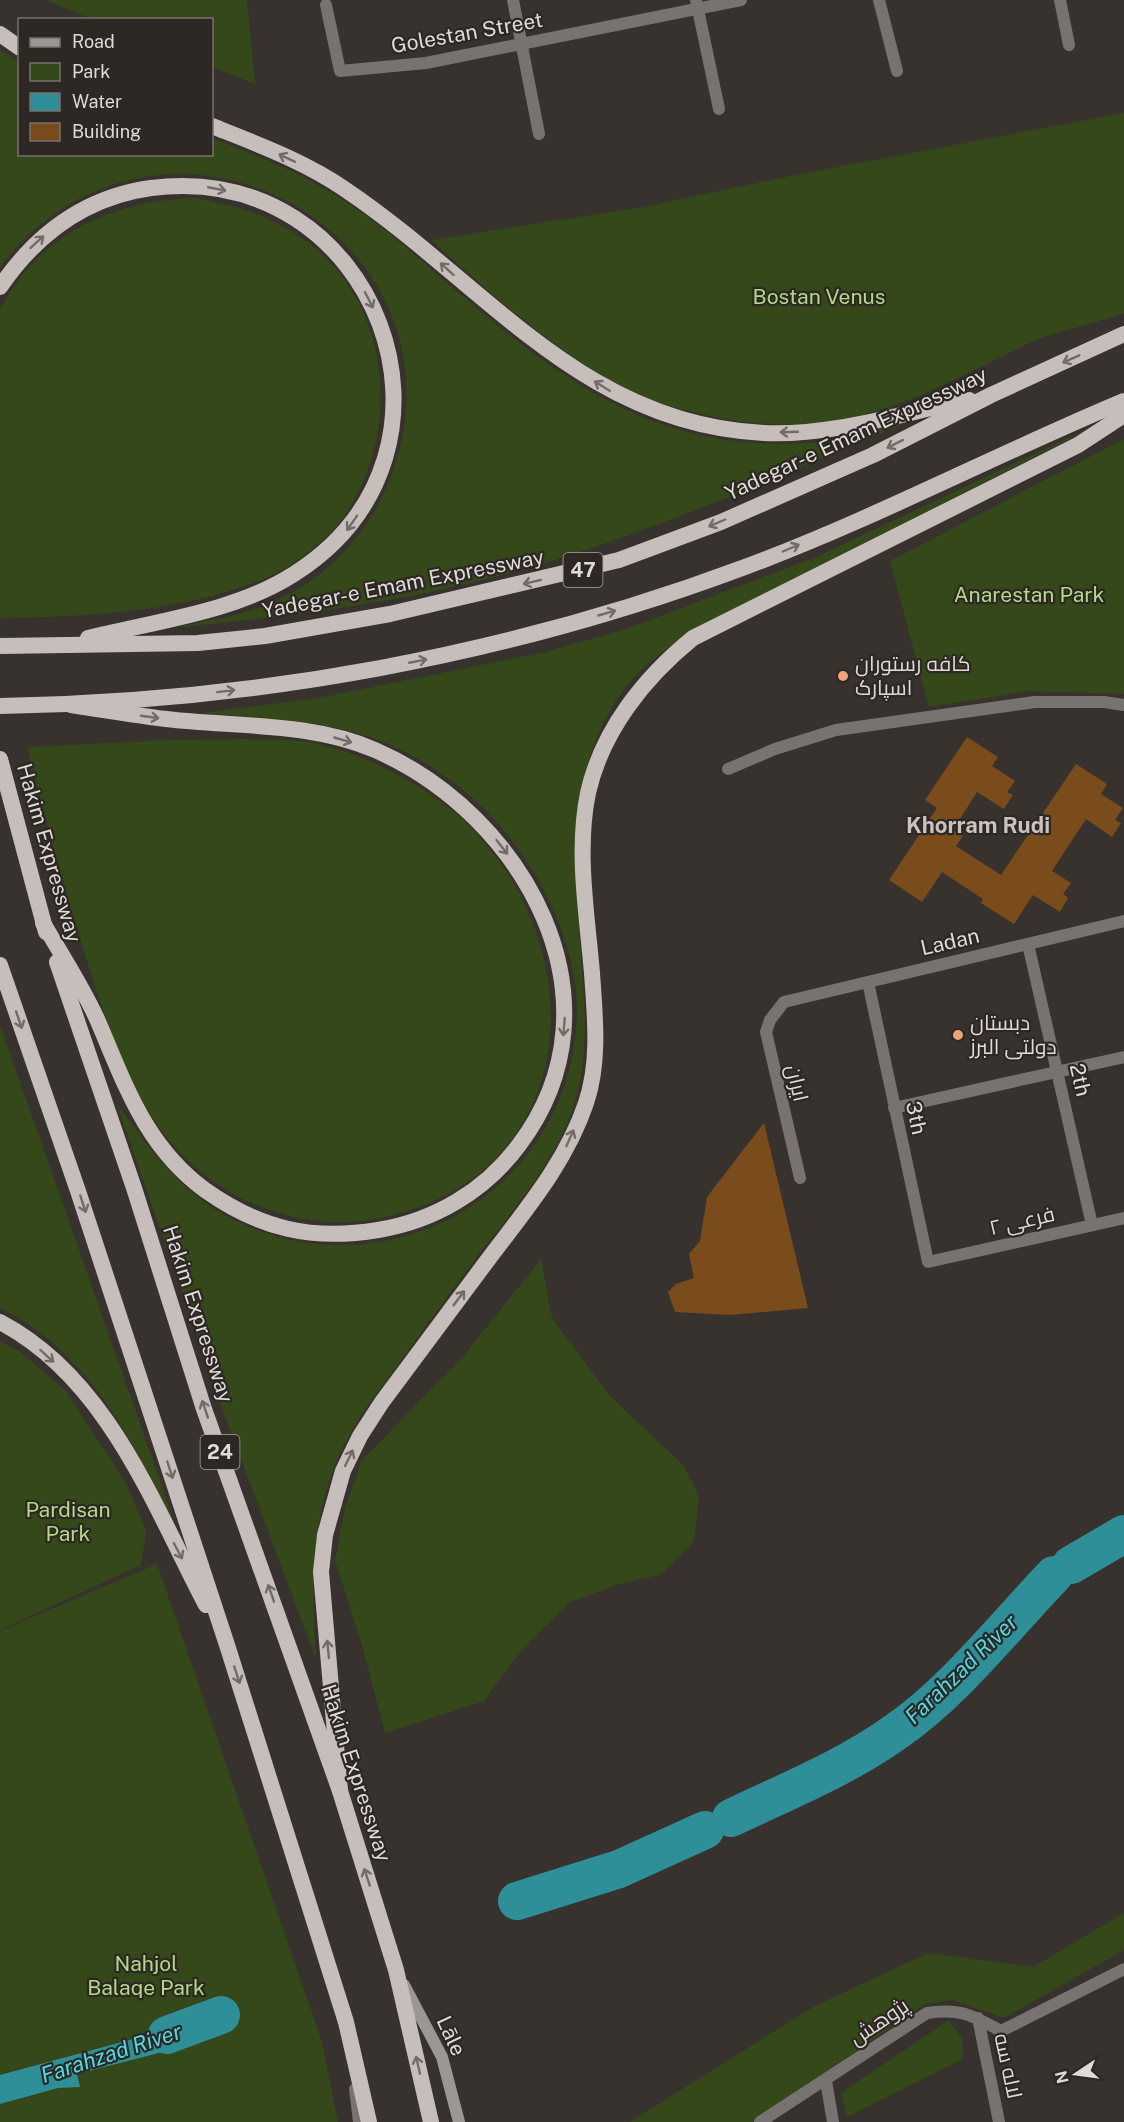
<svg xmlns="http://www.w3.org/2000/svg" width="1124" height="2122" font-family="'Public Sans',Cairo,sans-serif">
<rect width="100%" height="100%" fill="#38322e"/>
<!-- green -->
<g fill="#34481a">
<polygon points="46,0 247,0 255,84 212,67 212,20 91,19"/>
<path d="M 0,50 L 19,62 L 20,154 L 212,154 L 212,138 C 253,154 297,171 335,195 C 380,222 419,259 459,293 C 572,390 667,456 824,442 C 854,439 887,426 916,418 C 781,476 648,535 506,574 C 396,604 284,617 171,628 C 206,621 242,616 275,601 C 328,578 369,532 390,479 C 483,235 161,57 0,267 Z"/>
<path d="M 1124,113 L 1124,313 C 1093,325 1060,329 1029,343 C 977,367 928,397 872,412 C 821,427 767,428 715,417 C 692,411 667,408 645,398 C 564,361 497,299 431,240 L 643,207 L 795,175 Z"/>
<path d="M 193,198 C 234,204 272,216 306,241 C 392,304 402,431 345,515 C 333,533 313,549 295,562 C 271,579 240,588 212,596 C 141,614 72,617 0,618 L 0,310 C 38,234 113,201 193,198 Z"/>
<path d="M 1109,419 L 687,633 C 671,645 655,657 641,670 C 566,745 573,860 581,957 C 585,1005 589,1055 575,1102 C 559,1158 514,1208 479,1254 C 439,1308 400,1361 361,1415 C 353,1430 343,1444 337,1460 C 310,1524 312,1591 316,1659 L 225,1416 L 116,1102 C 147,1147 182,1194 232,1219 C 387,1297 569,1193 577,1018 C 579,962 555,903 524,857 C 485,798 419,748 349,731 C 301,718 251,718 202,713 L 319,698 L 545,652 L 626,629 L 816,557 Z"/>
<polygon points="1124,439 1124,694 1029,691 929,707 890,561"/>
<path d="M 244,739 C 263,740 283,739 301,741 C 359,750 414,779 459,816 C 473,828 485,844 497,858 C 580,970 573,1138 434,1201 C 397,1217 357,1226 317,1221 C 251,1212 198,1181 158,1126 C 124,1078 106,1020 88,964 C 65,892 46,820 27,747 L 170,740 Z"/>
<path d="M 0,1025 L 162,1486 L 176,1529 C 135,1444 89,1351 0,1308 Z"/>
<polygon points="541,1259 552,1318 610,1396 684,1466 699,1496 694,1541 660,1575 616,1585 568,1603 520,1652 484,1701 385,1733 364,1652 335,1560 345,1508 362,1460 461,1359"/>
<polygon points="0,1341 19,1351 66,1391 127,1485 146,1532 141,1565 0,1630"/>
<polygon points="157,1564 321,2039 338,2122 0,2122 0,1631"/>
<polygon points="1124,1913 1124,1950 1004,2018 953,2000 925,2004 752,2122 630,2122 813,2007 928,1953 1033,1967"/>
<polygon points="949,2020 962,2038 963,2059 847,2117 841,2093"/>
</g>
<!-- water -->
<polygon fill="#2f8f98" points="211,2007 223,2030 155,2054 77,2074 80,2087 58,2088 0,2104 0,2075 144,2036"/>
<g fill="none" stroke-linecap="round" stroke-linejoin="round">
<!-- river -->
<g stroke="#2f8f98" stroke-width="38">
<polyline points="1071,1565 1124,1534"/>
<path d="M 731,1818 C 785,1792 845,1768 894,1733 C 955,1691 1003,1628 1054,1575"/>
<polyline points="517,1901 619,1869 705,1830"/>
<polyline points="167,2035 221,2015"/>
</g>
</g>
<!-- building -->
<g fill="#7a4c1b">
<polygon points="967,737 998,757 992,766 1015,781 1007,792 1013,795 1004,809 977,792 953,830 963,836 956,846 1001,875 1076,764 1107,784 1101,794 1123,808 1115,820 1121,823 1112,837 1086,819 1052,871 1071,883 1063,894 1068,898 1060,912 1033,895 1014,924 981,903 983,899 942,872 922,902 889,880 937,808 925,800"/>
<polygon points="764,1123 808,1308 730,1315 675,1312 668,1292 676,1284 694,1278 689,1254 700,1241 707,1197"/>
</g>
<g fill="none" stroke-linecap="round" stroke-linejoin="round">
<!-- minor -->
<g stroke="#767371" stroke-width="12">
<polyline points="513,0 539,134"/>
<polyline points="696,0 719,109"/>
<polyline points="879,0 897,71"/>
<polyline points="1060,0 1069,45"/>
<polyline points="326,5 340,71 426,63 741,0"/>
<polyline points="728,769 775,749 836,730 1035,702 1104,702 1124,705"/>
<polyline points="1028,944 1092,1225"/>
<polyline points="868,982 928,1262 1124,1218"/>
<polyline points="894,1108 1124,1057"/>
<polyline points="800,1178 766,1032 770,1020 784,1002 1124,921"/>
<polyline points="978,2018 999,2122"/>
<polyline points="826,2081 833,2122"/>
<polyline points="355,2089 359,2122"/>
</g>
<!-- tertiary -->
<path stroke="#767371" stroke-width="12" d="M 760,2122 L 927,2013 C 960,2008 972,2015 1001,2031 L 1124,1969"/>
<!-- secondary -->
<polyline stroke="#9c9694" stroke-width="12" points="404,1985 442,2057 459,2122"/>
<!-- trunk -->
<g stroke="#c6bebb" stroke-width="16">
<polyline points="0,34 20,48"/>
<path d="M 212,126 C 257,144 306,162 346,190 C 484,283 583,425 764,433 C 833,436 902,413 969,400"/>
<path d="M 0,287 C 37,233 86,197 151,188 C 376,159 488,451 294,574 C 235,612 156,621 88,638"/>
<polyline points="0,646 198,643 265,636 390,614 619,560 721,522 873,455 991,395 1124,334"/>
<path d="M 0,706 C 254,702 507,656 745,567 C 874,519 997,454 1124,401"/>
<polyline points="0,759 46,932"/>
<path d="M 43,923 C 61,954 82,986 97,1019 C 125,1084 145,1146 205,1190 C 260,1229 312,1241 378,1230 C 434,1221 485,1191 519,1145 C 628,1001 524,815 375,750 C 311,722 234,727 166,719 C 134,715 103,710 71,705"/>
<polyline points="57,962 134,1188 204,1409 340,1791 396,1970 431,2122"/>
<polyline points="0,965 78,1191 228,1648 346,2022 369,2122"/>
<path d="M 0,1322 C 107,1378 153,1504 206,1605"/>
<path d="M 340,1791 L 321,1572 L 325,1535 L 343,1471 L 360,1436 L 382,1402 C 419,1352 456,1303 493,1253 C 528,1207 567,1160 586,1103 C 600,1062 595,1016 592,973 C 587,914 576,851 588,793 C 602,730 645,677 693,638 L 1078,445 L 1124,415"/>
</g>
</g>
<!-- one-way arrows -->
<defs><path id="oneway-shaft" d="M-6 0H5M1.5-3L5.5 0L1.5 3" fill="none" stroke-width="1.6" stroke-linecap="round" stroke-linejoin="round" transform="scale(1.5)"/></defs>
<g stroke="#726c68">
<use href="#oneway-shaft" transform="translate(287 158) rotate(-155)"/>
<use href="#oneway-shaft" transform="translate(217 189) rotate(11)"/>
<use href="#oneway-shaft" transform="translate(37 242) rotate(-42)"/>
<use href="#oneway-shaft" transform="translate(447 269) rotate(-138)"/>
<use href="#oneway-shaft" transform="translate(369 300) rotate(63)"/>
<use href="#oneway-shaft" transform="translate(1071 359) rotate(156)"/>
<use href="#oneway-shaft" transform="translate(602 386) rotate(-148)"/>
<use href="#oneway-shaft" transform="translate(789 432) rotate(178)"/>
<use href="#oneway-shaft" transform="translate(895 444) rotate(153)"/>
<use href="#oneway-shaft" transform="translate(352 523) rotate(125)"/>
<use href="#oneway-shaft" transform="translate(717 523) rotate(157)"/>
<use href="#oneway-shaft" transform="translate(791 548) rotate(-23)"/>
<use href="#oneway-shaft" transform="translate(532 582) rotate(167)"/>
<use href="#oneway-shaft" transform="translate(607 613) rotate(-16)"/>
<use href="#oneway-shaft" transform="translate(418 661) rotate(-11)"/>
<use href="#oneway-shaft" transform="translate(226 691) rotate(-7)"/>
<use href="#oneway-shaft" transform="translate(150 717) rotate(8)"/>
<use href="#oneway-shaft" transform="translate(343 740) rotate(16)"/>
<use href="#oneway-shaft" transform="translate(502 847) rotate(52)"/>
<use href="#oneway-shaft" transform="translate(19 1020) rotate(71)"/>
<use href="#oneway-shaft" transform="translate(564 1027) rotate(95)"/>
<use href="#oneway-shaft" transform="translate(570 1138) rotate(-66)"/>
<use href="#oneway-shaft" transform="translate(83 1204) rotate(72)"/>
<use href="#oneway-shaft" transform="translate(459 1298) rotate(-53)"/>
<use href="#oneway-shaft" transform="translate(47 1356) rotate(42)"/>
<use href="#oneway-shaft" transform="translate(205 1409) rotate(-109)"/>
<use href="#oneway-shaft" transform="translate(349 1458) rotate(-64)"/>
<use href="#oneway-shaft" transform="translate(170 1470) rotate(72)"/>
<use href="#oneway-shaft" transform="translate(178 1551) rotate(62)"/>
<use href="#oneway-shaft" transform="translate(271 1593) rotate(-109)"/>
<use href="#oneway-shaft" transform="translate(328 1649) rotate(-96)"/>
<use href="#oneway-shaft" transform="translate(237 1675) rotate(72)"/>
<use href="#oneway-shaft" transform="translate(367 1877) rotate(-108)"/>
<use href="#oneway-shaft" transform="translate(418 2065) rotate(-103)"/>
</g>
<!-- markers -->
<g fill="#efa377" stroke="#2e2825" stroke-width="2">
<circle cx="843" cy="676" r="6"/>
<circle cx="958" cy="1035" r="6"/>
</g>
<g text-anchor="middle" stroke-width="4.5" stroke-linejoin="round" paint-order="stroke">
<!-- shield labels -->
<g fill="#2e2825" stroke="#aaa5a3" stroke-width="1.5">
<rect x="563.5" y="553" width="39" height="34" rx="4.5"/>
<rect x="200.5" y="1435" width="39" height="34" rx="4.5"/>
</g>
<g font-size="20" font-weight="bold" fill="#dfdbd9">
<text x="583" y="577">47</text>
<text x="220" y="1459">24</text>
</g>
<!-- street labels -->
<g font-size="21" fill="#dfdbd9" stroke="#2e2825">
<text transform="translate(467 33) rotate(-10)" y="7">Golestan Street</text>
<text transform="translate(856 434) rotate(-25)" y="7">Yadegar-e Emam Expressway</text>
<text transform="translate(403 584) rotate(-11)" y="7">Yadegar-e Emam Expressway</text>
<text transform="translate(49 853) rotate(74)" y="7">Hakim Expressway</text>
<text transform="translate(950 942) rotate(-13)" y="7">Ladan</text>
<text transform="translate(1080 1080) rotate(77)" y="7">2th</text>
<text transform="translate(797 1083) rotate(77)" y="7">ایران</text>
<text transform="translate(916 1118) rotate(78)" y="7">3th</text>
<text transform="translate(1022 1221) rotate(-13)" y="7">فرعی ۲</text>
<text transform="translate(198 1314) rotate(72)" y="7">Hakim Expressway</text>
<text transform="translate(356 1773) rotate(72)" y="7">Hakim Expressway</text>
<text transform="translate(879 2022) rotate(-34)" y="7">پژوهش</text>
<text transform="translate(451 2036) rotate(65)" y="7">Lāle</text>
<text transform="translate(1008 2066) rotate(78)" y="7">لاله سه</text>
</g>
<!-- park labels -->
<g font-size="21" fill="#b2d985" stroke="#2e2825">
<text x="819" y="304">Bostan Venus</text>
<text x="1029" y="602">Anarestan Park</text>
<text x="68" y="1517">Pardisan<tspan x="68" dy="24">Park</tspan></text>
<text x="146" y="1971">Nahjol<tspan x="146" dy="24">Balaqe Park</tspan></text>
</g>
<!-- poi labels -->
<g font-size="21" fill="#dfdbd9" stroke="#2e2825" text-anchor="start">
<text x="855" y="671">کافه رستوران<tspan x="855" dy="24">اسپارک</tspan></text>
<text x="970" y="1030">دبستان<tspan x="970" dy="24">دولتی البرز</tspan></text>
</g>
<!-- neighbourhood labels -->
<g font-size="22" font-weight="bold" fill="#cac2be" stroke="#2e2825">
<text x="978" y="833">Khorram Rudi</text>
</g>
<!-- water labels -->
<g font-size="22" font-style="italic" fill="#50d9e6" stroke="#2e2825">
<text transform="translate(961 1669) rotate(-44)" y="8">Farahzad River</text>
<text transform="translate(111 2053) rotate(-18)" y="8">Farahzad River</text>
</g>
</g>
<!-- legend -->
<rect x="18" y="18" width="195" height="138" fill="#2e2825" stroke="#75706d" stroke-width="1.5"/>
<rect x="30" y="38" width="30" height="9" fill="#9c9694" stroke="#75706d" stroke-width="1.5"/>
<text x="72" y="48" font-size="18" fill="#dfdbd9">Road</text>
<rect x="30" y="63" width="30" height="18" fill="#34481a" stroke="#75706d" stroke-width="1.5"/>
<text x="72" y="78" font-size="18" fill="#dfdbd9">Park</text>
<rect x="30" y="93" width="30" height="18" fill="#2f8f98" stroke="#75706d" stroke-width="1.5"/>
<text x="72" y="108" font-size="18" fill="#dfdbd9">Water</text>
<rect x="30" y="123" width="30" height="18" fill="#7a4c1b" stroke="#75706d" stroke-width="1.5"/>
<text x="72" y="138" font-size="18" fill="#dfdbd9">Building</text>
<!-- north arrow -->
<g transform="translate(1076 2074) rotate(257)" stroke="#2e2825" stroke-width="4.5" paint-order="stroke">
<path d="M0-4.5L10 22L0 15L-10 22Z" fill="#dfdbd9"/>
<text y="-9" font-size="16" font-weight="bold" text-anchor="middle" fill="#dfdbd9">N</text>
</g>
</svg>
